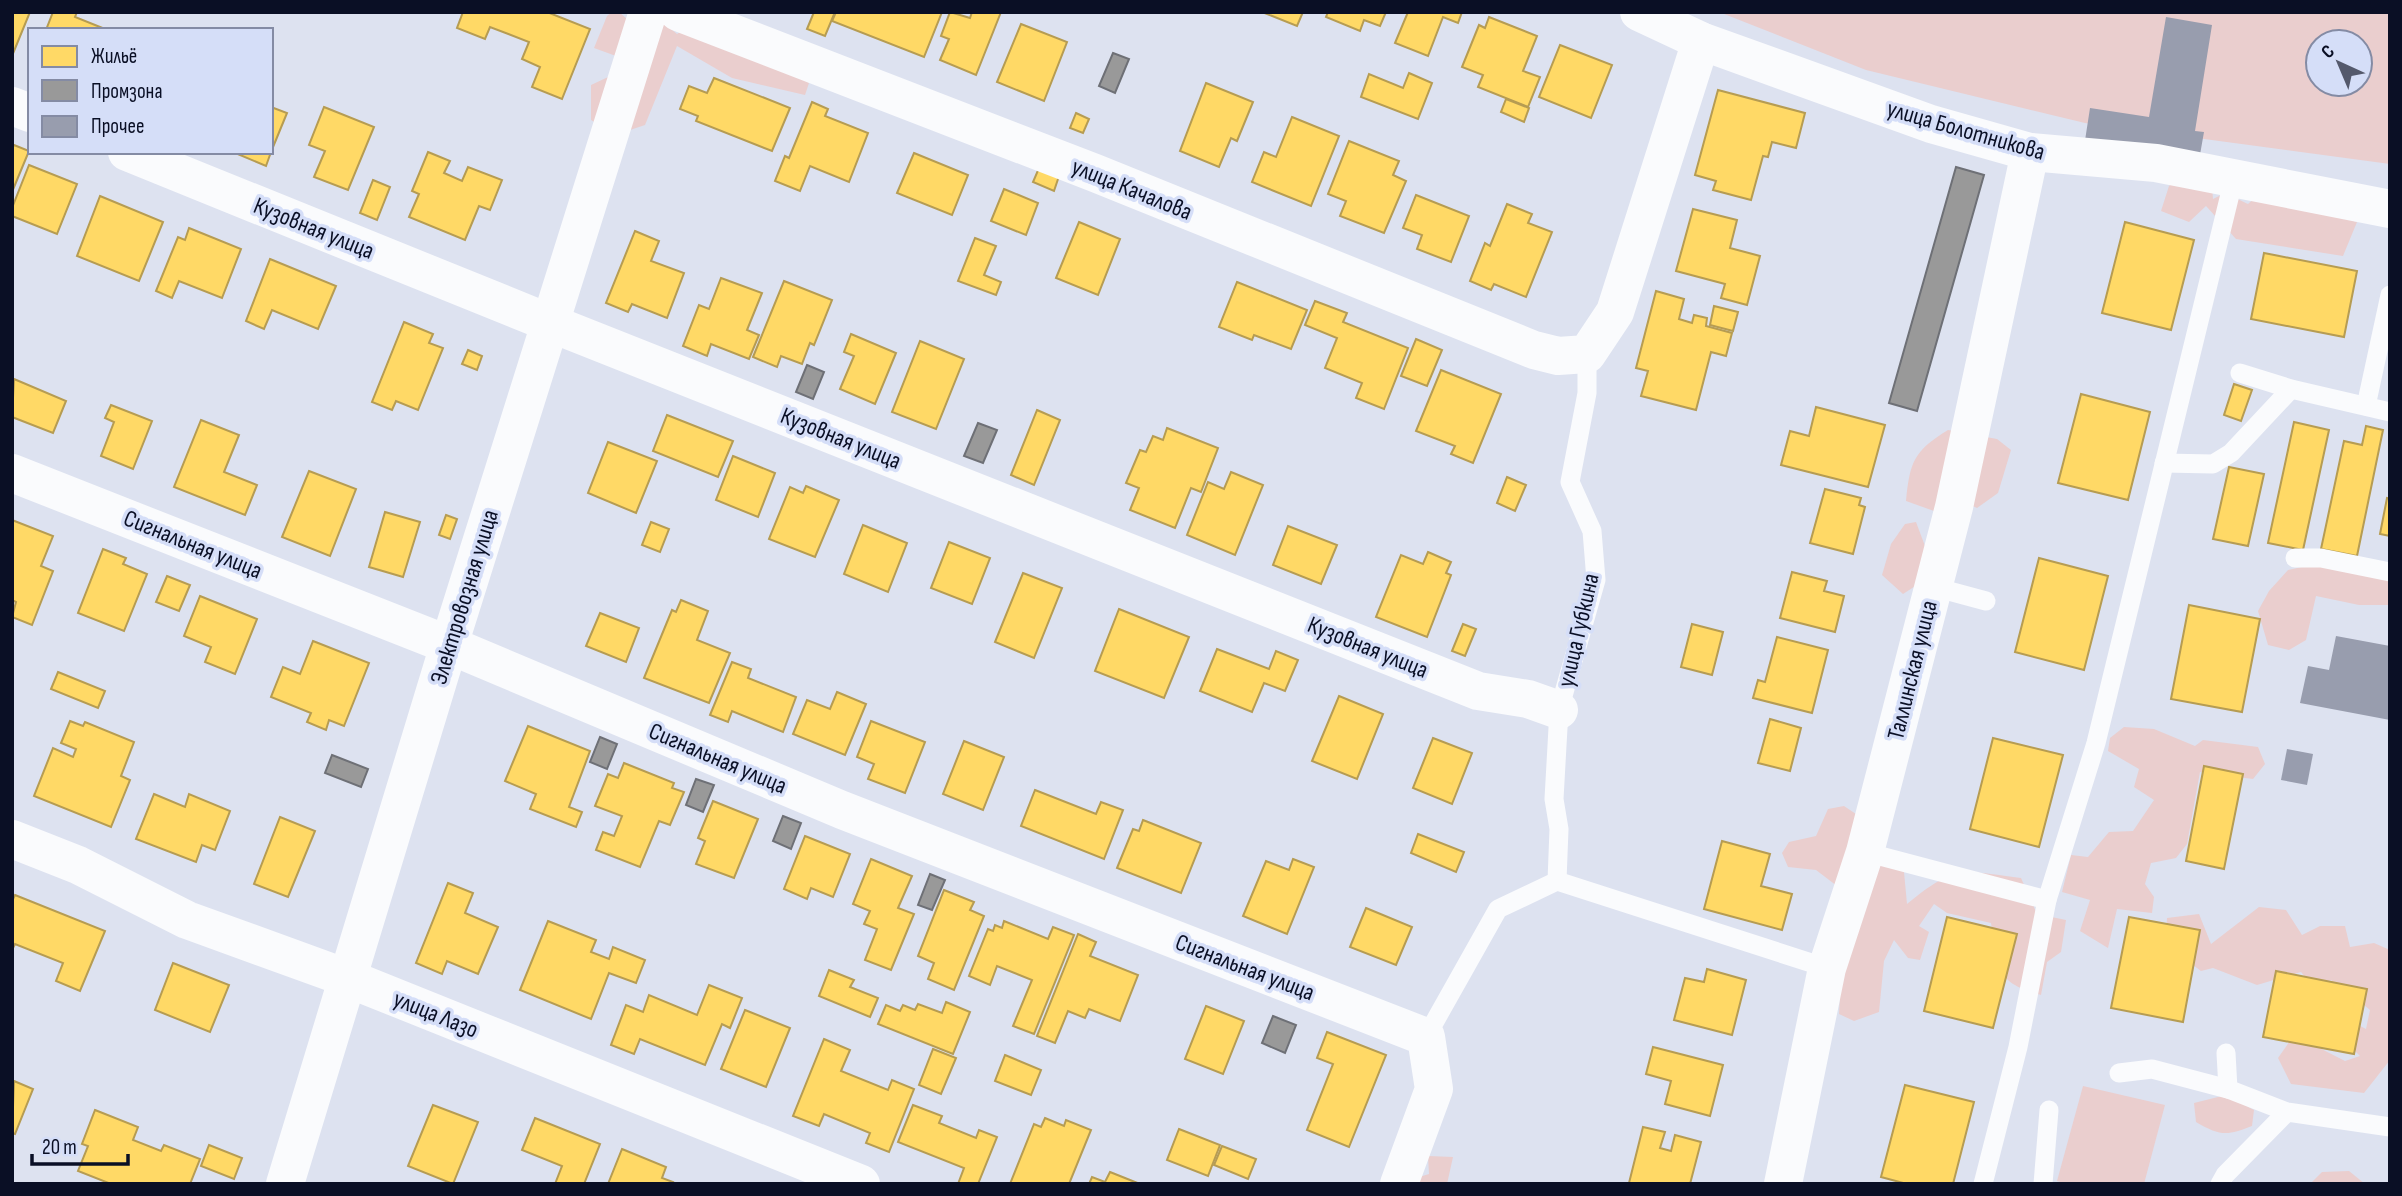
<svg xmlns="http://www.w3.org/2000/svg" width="2402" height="1196" font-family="'Sofia Sans Condensed',sans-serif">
<rect width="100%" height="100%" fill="#dde2f0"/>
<!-- green -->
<g fill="#eacece" fill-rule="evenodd">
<polygon points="612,12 619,12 627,19 658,18 677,34 703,17 809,83 805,95 732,78 677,46 645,125 615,135 591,120 591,85 621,71 616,56 594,48 607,16"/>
<path d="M 1719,12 L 2390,12 L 2390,164 L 2085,123 L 1866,70 ZM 2318,42 L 2360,42 L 2360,84 L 2318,84 Z"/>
<polygon points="2181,174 2212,187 2213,199 2225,193 2248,204 2259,194 2357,222 2343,256 2236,239 2206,206 2189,222 2161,211 2169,186"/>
<path d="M 1948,430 L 1997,439 L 2011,450 L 1998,493 L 1977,508 L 1966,503 L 1934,511 L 1906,501 C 1910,461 1914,451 1948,430 Z"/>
<polygon points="1916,522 1925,546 1920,583 1903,594 1882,575 1891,544 1905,524"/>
<polygon points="2316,564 2390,581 2390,605 2359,605 2316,596 2306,640 2289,650 2268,645 2258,611 2269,591 2288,570"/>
<polygon points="2124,727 2154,729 2195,746 2203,740 2258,747 2265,764 2253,779 2200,772 2187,844 2176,858 2151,863 2145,884 2154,897 2152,913 2117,909 2108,948 2080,931 2090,900 2062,892 2071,855 2088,857 2109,832 2133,831 2154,800 2134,787 2139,769 2108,751 2110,738"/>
<path d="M 1844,806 L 1862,818 L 1904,872 L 1907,904 C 1954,865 1963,870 2021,878 L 2037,914 L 2066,920 L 2061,952 L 2047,962 L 2041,995 C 1993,982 1998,966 1991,923 L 1947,913 L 1934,904 L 1919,926 L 1929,932 L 1920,960 L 1908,958 L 1894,940 L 1884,961 L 1879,1012 L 1854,1021 L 1839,1014 L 1840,996 L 1837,886 L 1816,870 L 1788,867 L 1782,853 L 1789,842 L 1816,836 L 1828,809 Z"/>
<polygon points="2259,907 2286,910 2302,935 2320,926 2345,926 2350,947 2374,943 2390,950 2390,1060 2364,1093 2291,1084 2278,1058 2294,1035 2345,1061 2360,1056 2336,1032 2349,1020 2366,1029 2370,1010 2358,1000 2324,994 2332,980 2312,985 2301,972 2257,985 2213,968 2201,971 2189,962 2166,936 2167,918 2199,914 2211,944"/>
<polygon points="2083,1086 2165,1105 2144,1184 2067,1184 2057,1181"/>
<path d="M 2226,1095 L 2254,1110 L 2252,1126 C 2227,1136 2220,1136 2196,1122 L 2194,1103 Z"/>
<polygon points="1428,1156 1453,1157 1447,1184 1396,1184 1429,1174"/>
<polygon points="2349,1171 2365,1184 2310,1184 2322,1172"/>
</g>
<!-- homes -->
<g fill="#ffd966" stroke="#b69c52" stroke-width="2">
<polygon points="12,12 30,12 12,56"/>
<polygon points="53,12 77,12 75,17 105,29 46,30"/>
<polygon points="463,12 547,12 590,29 562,99 532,87 540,67 522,59 529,42 490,27 485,39 457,28"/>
<polygon points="814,12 835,12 825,36 807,29"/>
<polygon points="836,12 909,13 942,12 924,57 832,21"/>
<polygon points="950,12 970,18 972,12 1001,12 976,75 940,60 949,39 941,36"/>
<polygon points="1262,12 1303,12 1297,26"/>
<polygon points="1328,12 1386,12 1380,26 1364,20 1360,31 1326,17"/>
<polygon points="1408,12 1462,12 1458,23 1443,17 1428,56 1395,43"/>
<polygon points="1489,17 1537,36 1523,71 1540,77 1528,107 1478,87 1483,75 1462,67 1479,25 1485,28"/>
<polygon points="1021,24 1067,42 1044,101 997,82"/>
<polygon points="1560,45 1612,65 1591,118 1539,97"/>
<polygon points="1409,73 1432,83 1418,119 1361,97 1369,74 1403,88"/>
<polygon points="714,78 790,108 772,151 696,121 698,116 680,109 689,86 707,93"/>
<polygon points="1206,83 1253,102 1237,141 1231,138 1219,167 1180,151"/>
<polygon points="1718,90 1805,113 1796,148 1772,142 1768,157 1763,156 1751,200 1713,190 1716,181 1695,175"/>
<polygon points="1506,99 1529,108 1524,122 1501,112"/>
<polygon points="812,102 828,109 825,116 868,133 849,182 810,166 800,191 775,181 785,156 789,158"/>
<polygon points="271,107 287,113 271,152"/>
<polygon points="324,107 374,127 348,190 314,177 325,151 309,145"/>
<polygon points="1076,113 1089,119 1083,133 1070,128"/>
<polygon points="1292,117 1339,136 1311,206 1252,182 1264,152 1276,157"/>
<polygon points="1349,141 1399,161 1393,175 1406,181 1384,233 1340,216 1346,201 1328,194"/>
<polygon points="14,145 29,151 12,192 12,148"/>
<polygon points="233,152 271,152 266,166"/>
<polygon points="428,152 450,161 444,173 462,181 468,167 502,180 490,210 479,206 465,240 409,217 419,194 412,191"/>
<polygon points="914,153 968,175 952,215 897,193"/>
<polygon points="29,165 77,184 57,234 12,216 12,208"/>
<polygon points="1039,168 1059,176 1054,191 1033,182"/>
<polygon points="373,180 390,187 377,220 360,213"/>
<polygon points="1004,189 1038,203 1026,235 991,221"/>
<polygon points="1416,195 1469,216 1451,262 1417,249 1422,235 1403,228"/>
<polygon points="100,196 163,222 139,281 77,256"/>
<polygon points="1507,204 1532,214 1528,223 1552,232 1526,297 1494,284 1491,290 1470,281 1485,243 1490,246"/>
<polygon points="1693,209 1737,220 1730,248 1760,256 1747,305 1721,298 1725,284 1676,271"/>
<polygon points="1079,222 1120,239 1098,295 1056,278"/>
<polygon points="2125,222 2194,240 2171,330 2102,313"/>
<polygon points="189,228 241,249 222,298 179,281 172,298 156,291 178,237 185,240"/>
<polygon points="635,231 659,241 651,261 684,273 667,318 632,304 628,312 606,303"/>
<polygon points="975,238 996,246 984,275 1001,282 996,295 958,281"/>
<polygon points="2264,253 2357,271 2344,337 2251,319"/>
<polygon points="270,259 336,286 318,329 272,310 264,329 246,321"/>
<polygon points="721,278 762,293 747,330 759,335 749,359 711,344 707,356 683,346 699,305 709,309"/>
<polygon points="784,281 832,300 814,345 810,343 802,364 781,356 777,367 753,357"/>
<polygon points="1237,282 1307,310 1291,349 1254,335 1252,340 1219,327"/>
<polygon points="1656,291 1684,299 1679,319 1692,323 1694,315 1707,318 1706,326 1732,333 1726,356 1711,352 1696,410 1641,396 1648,371 1636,368"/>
<polygon points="1315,301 1347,313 1343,322 1408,348 1384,409 1356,398 1362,383 1325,368 1337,338 1305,325"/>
<polygon points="1714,306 1738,312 1733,331 1710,325"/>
<polygon points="404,322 433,334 429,343 443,348 418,410 396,401 392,410 372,402"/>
<polygon points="851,334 896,353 875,404 840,389 854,356 844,352"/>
<polygon points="1416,339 1442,350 1427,386 1401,376"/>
<polygon points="920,341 964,359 936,429 892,412"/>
<polygon points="468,350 482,356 477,370 462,364"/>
<polygon points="1441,370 1501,394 1473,463 1451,454 1455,446 1416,431"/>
<polygon points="14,379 66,401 53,433 12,417"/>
<polygon points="2234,384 2252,390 2241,421 2224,415"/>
<polygon points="2081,394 2150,412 2128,500 2058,483"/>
<polygon points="111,405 152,421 133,469 101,456 114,422 105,418"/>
<polygon points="1816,407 1885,425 1868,487 1781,465 1790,431 1809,436"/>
<polygon points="1037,410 1060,420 1034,485 1011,475"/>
<polygon points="667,415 733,441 718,477 653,451"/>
<polygon points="201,420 239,435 224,472 257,485 245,515 174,487"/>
<polygon points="2294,422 2329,430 2303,550 2268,543"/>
<polygon points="2366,426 2383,430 2357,556 2321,549 2344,441 2362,445"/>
<polygon points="1167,428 1218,448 1201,492 1191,488 1175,528 1130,510 1139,488 1126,483 1140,450 1146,452 1153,436 1163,440"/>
<polygon points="608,442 657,461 636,513 588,493"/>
<polygon points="733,456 775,473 758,517 716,500"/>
<polygon points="2229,467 2264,474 2248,546 2213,539"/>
<polygon points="309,471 356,489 330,556 282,537"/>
<polygon points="1231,472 1263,485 1235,555 1187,535 1208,482 1224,489"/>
<polygon points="1507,477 1526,485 1515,511 1497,503"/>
<polygon points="806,486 839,500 815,557 769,539 790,487 803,493"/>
<polygon points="1825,489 1861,498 1859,505 1865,507 1853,554 1810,543"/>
<polygon points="2387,498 2390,499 2390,536 2380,534"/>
<polygon points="385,512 420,522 403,577 369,567"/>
<polygon points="446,515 457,519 450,539 439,535"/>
<polygon points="12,520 53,536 41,566 53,571 32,625 12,617 16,602 12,600"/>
<polygon points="651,522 669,529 660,552 642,545"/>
<polygon points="863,525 907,543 888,592 844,574"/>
<polygon points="1288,526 1337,545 1321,584 1273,565"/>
<polygon points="949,542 990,558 972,604 931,588"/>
<polygon points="103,549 126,558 123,564 147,574 124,631 78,613"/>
<polygon points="1428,552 1451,562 1446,573 1451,575 1427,637 1376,617 1401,555 1423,564"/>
<polygon points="2039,558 2108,576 2084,670 2015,652"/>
<polygon points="1792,572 1827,581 1824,591 1844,596 1835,632 1780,618"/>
<polygon points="1023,573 1062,588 1034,658 995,642"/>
<polygon points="167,576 190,585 179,611 156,602"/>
<polygon points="200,596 257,619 235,674 205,662 211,647 184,636"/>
<polygon points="681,600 708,611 697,640 730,653 709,703 644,678 672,610 676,612"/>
<polygon points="2189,605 2260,619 2242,712 2171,699"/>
<polygon points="1119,609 1189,637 1164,698 1095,671"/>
<polygon points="600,613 639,628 626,662 586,646"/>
<polygon points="1463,624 1476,629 1465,656 1452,651"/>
<polygon points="1692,624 1723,632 1712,675 1681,667"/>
<polygon points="1777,637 1828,650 1812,713 1753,698 1758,680 1765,682"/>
<polygon points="313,641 369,663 344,726 329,720 326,730 307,722 311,713 271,697 283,667 300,674"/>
<polygon points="1217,649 1269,669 1276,651 1298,660 1285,691 1264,683 1252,712 1200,691"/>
<polygon points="732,662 751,669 748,678 796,697 783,732 732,711 728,722 710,715"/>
<polygon points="58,672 105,691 98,708 51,689"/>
<polygon points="837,692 866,704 845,755 793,734 807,700 830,709"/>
<polygon points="1339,696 1383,714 1357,779 1312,761"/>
<polygon points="1770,719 1801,728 1790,771 1758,763"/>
<polygon points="70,721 83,726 85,722 134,742 121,776 130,780 111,827 34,796 53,748 73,757 76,749 61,743"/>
<polygon points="871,721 925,742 905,793 868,779 874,764 857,757"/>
<polygon points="528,726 590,751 569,807 582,812 576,827 530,809 536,794 505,781"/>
<polygon points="1433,738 1472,753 1452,804 1413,788"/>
<polygon points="1993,738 2063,755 2039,847 1970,829"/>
<polygon points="964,741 1004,757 983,810 943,794"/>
<polygon points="624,763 674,783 672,788 684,792 670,825 659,821 640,867 596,850 603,832 614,836 622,816 595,806 608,774 618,778"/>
<polygon points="2204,766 2243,774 2224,869 2186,861"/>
<polygon points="1035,790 1096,814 1101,802 1123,810 1104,859 1021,826"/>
<polygon points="154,794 185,807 189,794 230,811 215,850 202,845 196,862 136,839"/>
<polygon points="713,801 758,819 734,878 696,864 705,841 698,838"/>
<polygon points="280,817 315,831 288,897 254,884"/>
<polygon points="1143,820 1201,843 1181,893 1117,868 1133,829 1139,831"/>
<polygon points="1418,834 1464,852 1456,872 1411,853"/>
<polygon points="805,836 850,854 833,897 811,888 807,899 784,889"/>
<polygon points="1722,841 1770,854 1761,886 1792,894 1782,930 1704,909"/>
<polygon points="871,859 912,876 898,908 914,914 891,970 865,960 877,929 864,924 870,911 853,904"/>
<polygon points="1293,859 1314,867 1287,934 1243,916 1266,861 1289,870"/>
<polygon points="448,883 473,893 465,913 498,927 478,974 447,961 442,974 416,963"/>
<polygon points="944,890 974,902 970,910 984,916 954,990 928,979 934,963 918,956"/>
<polygon points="15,895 105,931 80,991 56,981 63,963 15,944 12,950 12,901"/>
<polygon points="1366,908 1412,927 1396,965 1350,947"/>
<polygon points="1947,917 2017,934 1993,1028 1924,1011"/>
<polygon points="2129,917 2200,930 2183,1022 2111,1008"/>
<polygon points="548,921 596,940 591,952 609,959 613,947 645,960 636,983 609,973 591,1019 520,990"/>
<polygon points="1004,921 1048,939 1053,927 1074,935 1034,1034 1013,1026 1032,980 997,966 990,985 969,976 988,929 993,931 995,925 1002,928"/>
<polygon points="1078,934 1096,942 1090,956 1138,975 1120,1021 1089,1009 1085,1018 1068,1011 1055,1043 1037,1036"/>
<polygon points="173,963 229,985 210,1032 155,1010"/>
<polygon points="1707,969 1746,980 1732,1035 1674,1020 1685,978 1704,982"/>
<polygon points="829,970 854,980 850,987 878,998 870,1017 819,996"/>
<polygon points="2276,971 2367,989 2354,1054 2263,1037"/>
<polygon points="709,985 742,998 730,1028 722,1024 705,1065 640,1039 634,1054 611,1045 626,1005 643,1012 649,995 697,1015"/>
<polygon points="946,1002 970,1012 953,1054 878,1024 886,1005 900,1011 903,1005 915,1010 918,1004 942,1013"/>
<polygon points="1206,1006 1244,1021 1223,1074 1185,1059"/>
<polygon points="745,1010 790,1028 766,1087 721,1069"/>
<polygon points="1327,1032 1386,1055 1349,1147 1307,1130 1333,1064 1317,1058"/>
<polygon points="824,1039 850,1050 841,1071 888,1090 892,1080 914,1089 889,1152 866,1143 870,1133 824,1114 819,1126 793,1116"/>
<polygon points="1653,1047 1723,1065 1710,1116 1665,1104 1671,1081 1646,1074"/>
<polygon points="933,1049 956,1058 941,1094 919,1085"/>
<polygon points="1005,1055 1041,1070 1031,1095 995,1081"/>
<polygon points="14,1081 33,1089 15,1134 12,1133"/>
<polygon points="1905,1085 1974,1102 1953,1184 1907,1184 1881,1177"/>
<polygon points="433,1105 478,1122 453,1184 408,1166"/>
<polygon points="913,1105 942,1116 939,1123 976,1138 979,1130 997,1137 978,1184 958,1184 964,1168 898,1142"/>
<polygon points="95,1110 138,1127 133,1140 161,1151 164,1145 200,1159 190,1184 111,1184 78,1171 88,1146 82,1144"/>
<polygon points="535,1118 600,1144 584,1184 555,1184 562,1166 522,1150"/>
<polygon points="1045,1118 1064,1126 1066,1120 1091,1130 1069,1184 1010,1184 1034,1124 1041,1127"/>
<polygon points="1643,1127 1665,1132 1660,1148 1671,1151 1675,1135 1701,1142 1690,1184 1629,1183"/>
<polygon points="1179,1129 1220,1145 1208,1176 1167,1160"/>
<polygon points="209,1145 242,1158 234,1179 201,1166"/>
<polygon points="1222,1146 1256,1159 1248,1179 1214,1165"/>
<polygon points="622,1149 666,1167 662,1178 673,1182 672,1184 608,1184"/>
<polygon points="1110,1172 1140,1184 1089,1184 1092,1177 1105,1182"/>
</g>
<!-- industry -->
<g fill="#999" stroke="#6e7076" stroke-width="2">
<polygon points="1113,53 1129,59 1115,93 1099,86"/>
<polygon points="1956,167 1984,175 1917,411 1889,403"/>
<polygon points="807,365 824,372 813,399 796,392"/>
<polygon points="978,423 997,430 983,463 964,456"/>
<polygon points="600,737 617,744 607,769 590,762"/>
<polygon points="332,755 368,769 361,787 325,773"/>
<polygon points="696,779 714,785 703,812 686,805"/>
<polygon points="783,816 801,823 791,849 773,841"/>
<polygon points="930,874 945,880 932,910 918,905"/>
<polygon points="1273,1016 1296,1025 1285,1053 1262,1043"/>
</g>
<!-- building -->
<g fill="#989dae">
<polygon points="2166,17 2212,25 2195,131 2204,132 2198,166 2084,147 2090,108 2149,117"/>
<polygon points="2336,636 2390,646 2390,720 2300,703 2308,666 2329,670"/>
<polygon points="2287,749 2313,754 2307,785 2281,780"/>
</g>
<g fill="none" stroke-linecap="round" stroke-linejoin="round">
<!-- lane -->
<g stroke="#fafbfd" stroke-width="19">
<polyline points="2240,373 2291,389 2390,412"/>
<polyline points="2366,406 2390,295"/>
<polyline points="2164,463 2213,464 2231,453 2291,389"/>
<polyline points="2295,558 2321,558 2390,572"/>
<polyline points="1934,587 1986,601"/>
<polyline points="1865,852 2047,900"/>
<polyline points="1557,881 1827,968"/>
<polyline points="1426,1037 1498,909 1557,881 1559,829 1554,799 1559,710 1596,580 1592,531 1570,482 1587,393 1587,354"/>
<polyline points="2226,1053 2228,1089 2287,1112 2390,1127"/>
<polyline points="2119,1073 2152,1069 2228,1089"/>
<polyline points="1983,1184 2018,1047 2047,900 2096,743 2234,178"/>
<polyline points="2043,1184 2049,1110"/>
<polyline points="2220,1184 2225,1175 2287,1112"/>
</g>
<!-- street -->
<g stroke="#fafbfd" stroke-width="38">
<polyline points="678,12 1095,173 1534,350 1558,356 1587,354 1615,312 1701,41"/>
<polyline points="1639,12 1701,41 1931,124 2030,152 2156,163 2390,209"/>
<polyline points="12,106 30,113"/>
<polyline points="127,152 550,323 1478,691 1528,699 1559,710"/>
<polyline points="12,473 449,645 842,810 1426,1037 1434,1089 1399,1184"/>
<polyline points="12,839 78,865 187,920 347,978 861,1184"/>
<polyline points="1783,1184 1827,968 1865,852 1954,507 2030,152"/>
</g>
<!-- secondary -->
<polyline stroke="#fafbfd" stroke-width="38" points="285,1184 449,645 648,12"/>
</g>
<g text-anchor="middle" stroke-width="7" stroke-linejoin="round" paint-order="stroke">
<!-- street labels -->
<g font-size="24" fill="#0a0f25" stroke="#d5def8">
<text transform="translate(1966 130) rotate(16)" y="8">улица Болотникова</text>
<text transform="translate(1132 189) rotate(22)" y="8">улица Качалова</text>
<text transform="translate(314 228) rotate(22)" y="8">Кузовная улица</text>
<text transform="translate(841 438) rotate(22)" y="8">Кузовная улица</text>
<text transform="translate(193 544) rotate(22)" y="8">Сигнальная улица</text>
<text transform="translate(464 597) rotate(-73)" y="8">Электровозная улица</text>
<text transform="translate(1578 630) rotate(-77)" y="8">улица Губкина</text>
<text transform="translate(1368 647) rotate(22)" y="8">Кузовная улица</text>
<text transform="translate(1912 670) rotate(-76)" y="8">Таллинская улица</text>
<text transform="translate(718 758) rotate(23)" y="8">Сигнальная улица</text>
<text transform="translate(1245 967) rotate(21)" y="8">Сигнальная улица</text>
<text transform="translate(436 1014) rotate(22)" y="8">улица Лазо</text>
</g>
</g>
<!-- border -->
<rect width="2402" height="1196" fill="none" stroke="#0a0f25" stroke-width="28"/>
<!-- legend -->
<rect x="28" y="28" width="245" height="126" fill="#d5def8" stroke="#848ba4" stroke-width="2"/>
<rect x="42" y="46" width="35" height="21" fill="#ffd966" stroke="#848ba4" stroke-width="2"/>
<text x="91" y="63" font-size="21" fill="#0a0f25">Жильё</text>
<rect x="42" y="80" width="35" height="21" fill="#999999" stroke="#848ba4" stroke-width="2"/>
<text x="91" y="98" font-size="21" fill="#0a0f25">Промзона</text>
<rect x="42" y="116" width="35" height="21" fill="#989dae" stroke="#848ba4" stroke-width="2"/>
<text x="91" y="133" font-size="21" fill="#0a0f25">Прочее</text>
<!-- north arrow -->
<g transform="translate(2339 63) rotate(316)"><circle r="33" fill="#d5def8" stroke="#848ba4" stroke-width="2"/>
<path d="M0-5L12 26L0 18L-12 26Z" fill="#54596c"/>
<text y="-10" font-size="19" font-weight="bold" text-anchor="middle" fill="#0a0f25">С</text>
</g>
<!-- scale -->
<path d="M32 1154v10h96v-10" fill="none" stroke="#0a0f25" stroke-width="3.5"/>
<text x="42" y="1154" font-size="21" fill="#0a0f25" stroke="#d5def8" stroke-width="5" paint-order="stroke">20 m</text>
</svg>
